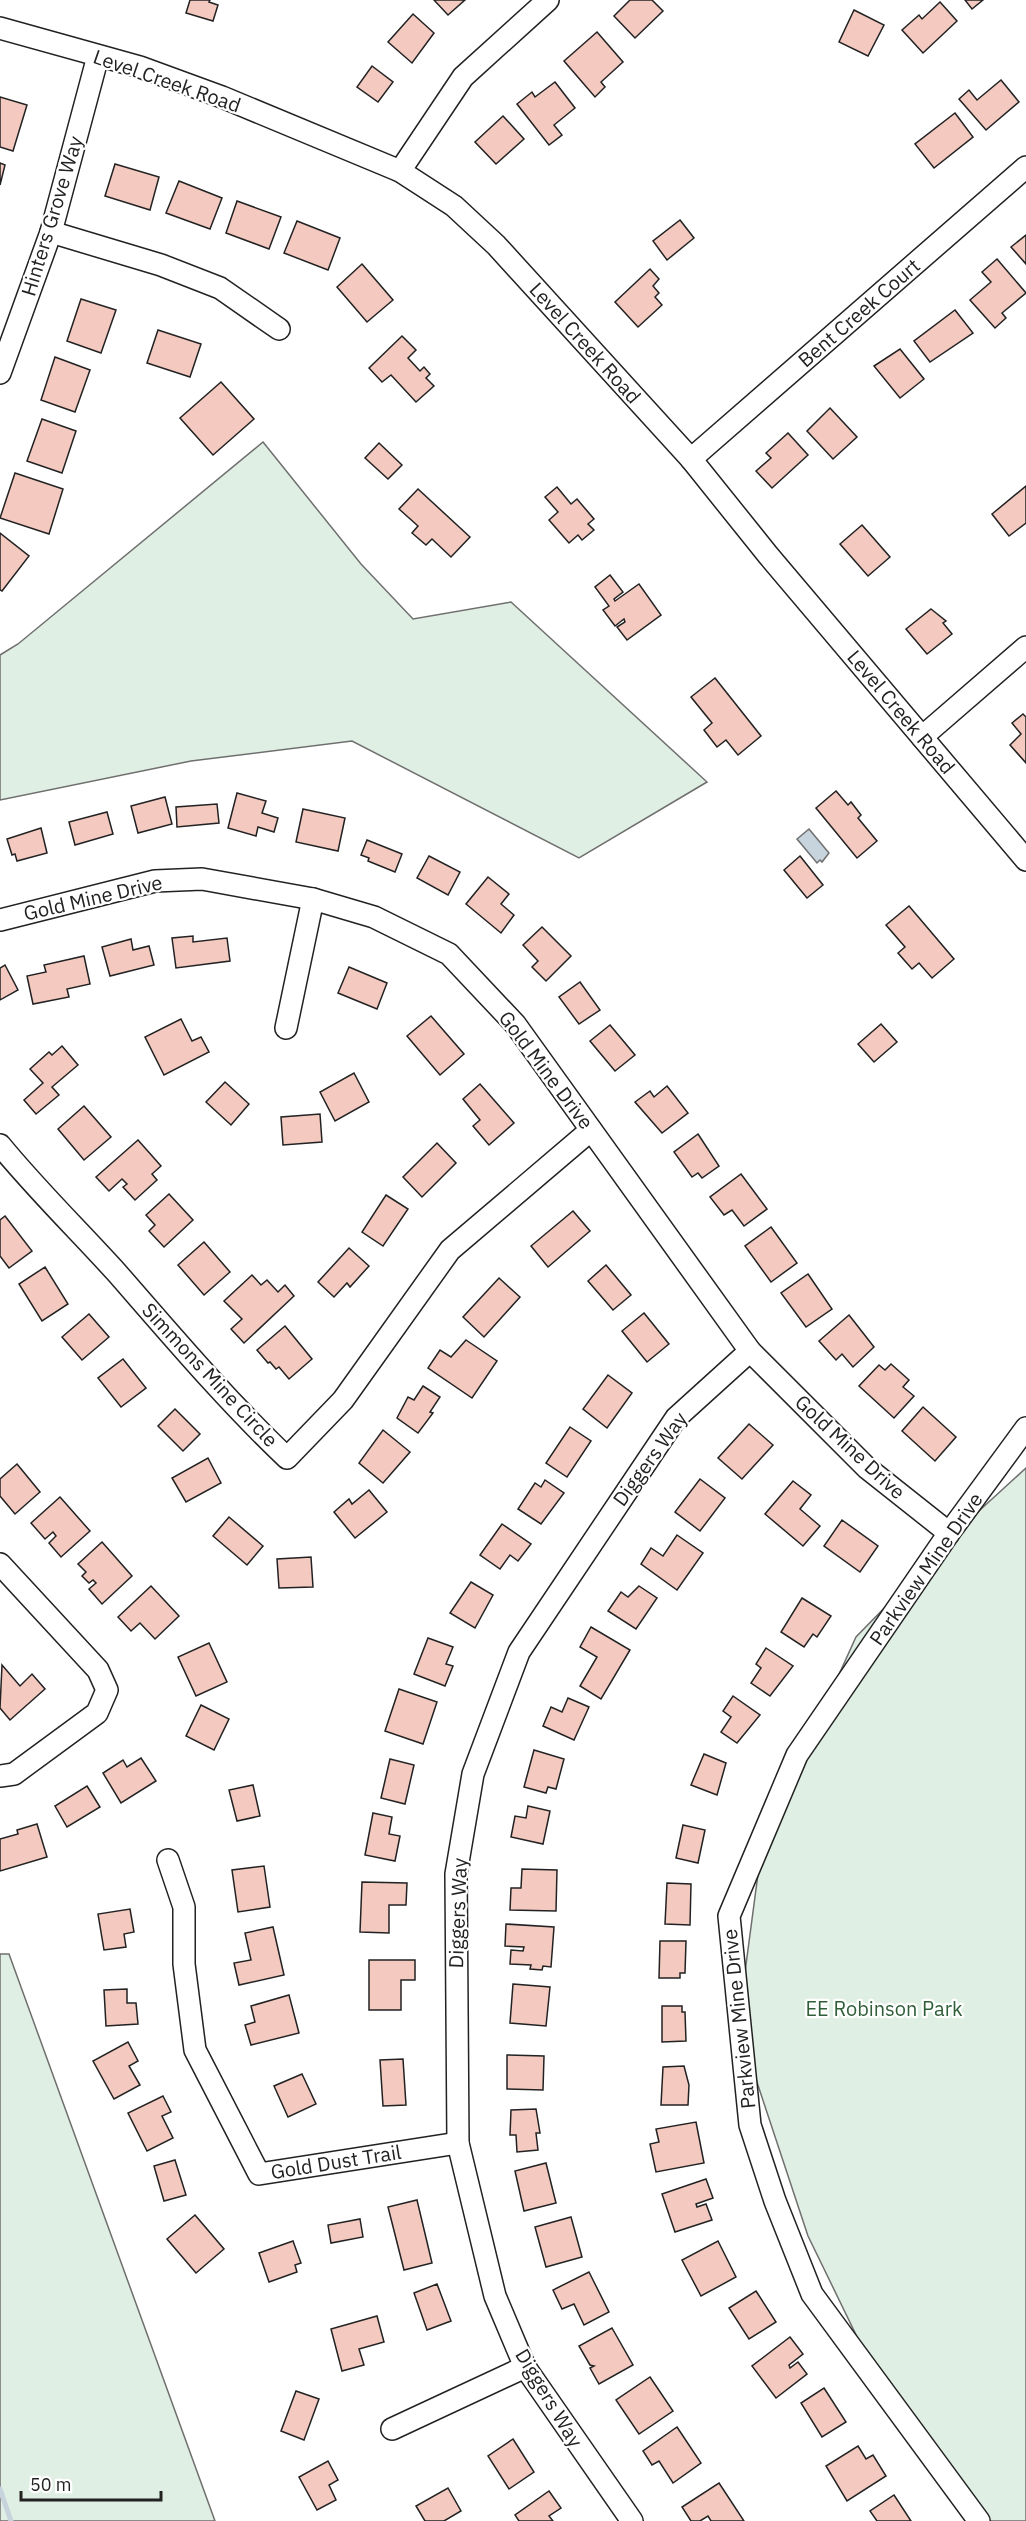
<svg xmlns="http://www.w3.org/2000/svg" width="1026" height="2521" font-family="'IBM Plex Sans',sans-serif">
<rect width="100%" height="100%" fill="#fff"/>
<!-- green -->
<g fill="#e0efe3" stroke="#6f6f6f" stroke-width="1.5">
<polygon points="263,442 361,564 413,619 511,602 707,782 579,858 352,741 191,761 0,800 0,655 18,644"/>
<polygon points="1026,1468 1026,2521 979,2521 896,2417 808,2236 738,2025 762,1844 856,1637 980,1510"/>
<polygon points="0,1954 9,1954 215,2521 0,2521"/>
</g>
<!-- water -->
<polygon fill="#c7d3dd" stroke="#6f6f6f" stroke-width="1.5" points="809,829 829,853 822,862 820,860 817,863 797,839"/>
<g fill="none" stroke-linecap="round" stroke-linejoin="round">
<!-- stream -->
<polyline stroke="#c7d3dd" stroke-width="5" points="0,2489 11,2521"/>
</g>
<!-- building -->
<g fill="#f3c9c0" stroke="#222" stroke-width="1.5">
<polygon points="190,0 210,0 209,2 218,5 213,21 186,13"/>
<polygon points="434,0 465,0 448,15"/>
<polygon points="630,0 652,0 663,11 635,38 614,16"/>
<polygon points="965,0 983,0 972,9"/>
<polygon points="940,2 957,21 923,53 902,30 919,15 922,19"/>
<polygon points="854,10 884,25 868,56 839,42"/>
<polygon points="413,14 434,33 412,63 388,42"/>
<polygon points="597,32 623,62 601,82 605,87 595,97 564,61"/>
<polygon points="372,66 393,82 378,102 357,87"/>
<polygon points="1001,80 1019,102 986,130 959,99 969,90 977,100"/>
<polygon points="555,82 575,108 554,125 562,135 549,145 517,104 532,92 535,97"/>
<polygon points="0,97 27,105 13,151 0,147"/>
<polygon points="955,113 973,137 934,168 915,144"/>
<polygon points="503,116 524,139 496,164 475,142"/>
<polygon points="0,163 5,165 0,185"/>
<polygon points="115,164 159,177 150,210 105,196"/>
<polygon points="179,181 222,198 210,229 166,213"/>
<polygon points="237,201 281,217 269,249 226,233"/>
<polygon points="680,220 694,238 667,260 653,241"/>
<polygon points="297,221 340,238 328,270 284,253"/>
<polygon points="1026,235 1026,264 1011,247"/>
<polygon points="997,259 1026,293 1002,313 1006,318 995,328 970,300 991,282 982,272"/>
<polygon points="362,264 393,300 367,322 337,287"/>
<polygon points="650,269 659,279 653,286 659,293 655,297 662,305 638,327 615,302"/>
<polygon points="81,299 116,310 101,353 67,341"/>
<polygon points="955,310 973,333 930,362 914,341"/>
<polygon points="158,330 201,344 190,377 147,363"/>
<polygon points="402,336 416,350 408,358 420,371 424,367 430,374 426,378 434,386 416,402 391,375 382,382 369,368"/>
<polygon points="900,349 924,379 900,398 874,366"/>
<polygon points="55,357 90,370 75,412 41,400"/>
<polygon points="221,382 254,419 213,455 180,418"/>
<polygon points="830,408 857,437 833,459 807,431"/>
<polygon points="42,419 76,431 62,473 27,461"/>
<polygon points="788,433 808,455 772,488 756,471 771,458 766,453"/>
<polygon points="379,443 402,465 388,479 365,458"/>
<polygon points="15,473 63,489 49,534 0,518"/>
<polygon points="1026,486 1026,523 1009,536 992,514"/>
<polygon points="557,487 571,504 577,499 594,519 588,524 594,530 582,540 578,535 569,543 549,520 558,512 545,497"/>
<polygon points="418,489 470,537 451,557 432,539 426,545 412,533 418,526 399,509"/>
<polygon points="862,525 890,557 868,576 840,544"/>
<polygon points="0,533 29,556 2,591 0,590"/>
<polygon points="610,575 623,592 614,599 615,601 639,584 661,615 627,640 617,627 625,622 624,619 615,626 603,610 609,606 595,587"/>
<polygon points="931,609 946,621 943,623 952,634 927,654 906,629"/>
<polygon points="715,678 761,736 738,755 726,740 717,747 704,730 712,723 691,697"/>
<polygon points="1023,714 1026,717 1026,763 1010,745 1021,734 1012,723"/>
<polygon points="836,791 848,805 851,802 861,815 858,818 877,841 857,858 816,808"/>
<polygon points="237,793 266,801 262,813 278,818 274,832 258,827 256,836 228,828"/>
<polygon points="165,797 172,824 138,833 131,806"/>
<polygon points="217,804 219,823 177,827 176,807"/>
<polygon points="303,809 345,818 338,851 296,842"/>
<polygon points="107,812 113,834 75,845 69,822"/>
<polygon points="41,828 47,853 17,861 15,854 12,855 7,839"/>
<polygon points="367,840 402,854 395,872 368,861 369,858 361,855"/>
<polygon points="429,856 460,872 448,895 417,878"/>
<polygon points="800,856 823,885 807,898 784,870"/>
<polygon points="488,877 509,894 501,904 514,915 501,933 466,904"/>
<polygon points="909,906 954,959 932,978 919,963 912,969 898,953 905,947 886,925"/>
<polygon points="542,927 571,956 546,981 532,967 538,961 523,945"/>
<polygon points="193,936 193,942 227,938 230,961 176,968 172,938"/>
<polygon points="131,939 133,950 149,946 154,965 110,976 102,947"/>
<polygon points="84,956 90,984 67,989 69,997 33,1004 27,976 46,972 44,965"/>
<polygon points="5,965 18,990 0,1000 0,968"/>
<polygon points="349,967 387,983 377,1009 338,993"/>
<polygon points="580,982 600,1010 579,1024 559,997"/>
<polygon points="431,1016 464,1054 440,1075 407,1036"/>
<polygon points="181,1019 192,1041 201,1037 209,1052 164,1075 145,1037"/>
<polygon points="881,1024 897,1042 874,1062 858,1044"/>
<polygon points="610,1025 635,1055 615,1071 590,1041"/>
<polygon points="62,1046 78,1065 52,1087 59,1095 36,1114 24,1100 43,1083 30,1069 49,1052 52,1055"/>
<polygon points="354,1073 369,1102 335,1121 320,1092"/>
<polygon points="225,1082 249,1104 231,1125 206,1102"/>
<polygon points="480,1084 514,1123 489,1145 473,1126 480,1120 463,1099"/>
<polygon points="667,1086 688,1113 662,1133 635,1102 650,1091 654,1097"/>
<polygon points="84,1106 111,1137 84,1160 58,1129"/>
<polygon points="320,1114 322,1142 283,1145 281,1117"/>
<polygon points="698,1134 719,1166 702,1178 698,1173 692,1177 674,1152"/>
<polygon points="138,1140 161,1166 152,1174 157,1180 135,1200 123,1187 127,1184 122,1179 109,1191 96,1177"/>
<polygon points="437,1143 456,1163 422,1197 403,1177"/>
<polygon points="741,1174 767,1209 744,1226 732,1210 724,1215 710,1197"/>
<polygon points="169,1194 193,1220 164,1247 149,1231 155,1225 146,1215"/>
<polygon points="386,1195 408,1209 383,1246 362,1232"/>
<polygon points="573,1211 590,1231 548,1267 531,1246"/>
<polygon points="5,1216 32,1251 9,1268 0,1256 0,1220"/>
<polygon points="771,1227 797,1263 771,1282 745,1246"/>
<polygon points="204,1242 230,1272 204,1295 178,1265"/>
<polygon points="349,1248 369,1266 350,1287 347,1283 334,1297 318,1282"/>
<polygon points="606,1265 631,1295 613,1310 588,1281"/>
<polygon points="45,1267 68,1304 42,1321 19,1284"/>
<polygon points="808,1274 832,1309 806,1327 781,1293"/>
<polygon points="252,1275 261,1285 267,1280 278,1292 285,1285 294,1296 244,1343 231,1329 242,1319 224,1301"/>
<polygon points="499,1278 520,1297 484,1337 463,1317"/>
<polygon points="644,1313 669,1344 647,1362 622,1331"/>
<polygon points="89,1314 109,1337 82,1360 62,1337"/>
<polygon points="849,1315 874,1347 853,1367 842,1354 836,1360 819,1341"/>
<polygon points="285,1326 312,1359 289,1379 279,1367 276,1369 270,1362 268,1363 257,1350"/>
<polygon points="466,1340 497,1361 472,1398 428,1368 440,1350 451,1357"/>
<polygon points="123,1359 146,1388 121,1407 98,1378"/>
<polygon points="891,1364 909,1380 903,1387 914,1396 894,1418 859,1386 879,1365 885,1370"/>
<polygon points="608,1375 632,1393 607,1428 583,1409"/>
<polygon points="423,1386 440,1397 430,1412 433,1413 418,1433 397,1418 408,1397 414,1400"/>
<polygon points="923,1407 956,1437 935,1461 902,1431"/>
<polygon points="175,1409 200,1434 183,1451 158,1426"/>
<polygon points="749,1424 773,1445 742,1479 718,1458"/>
<polygon points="570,1427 591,1441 567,1477 546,1463"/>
<polygon points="383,1430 410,1452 383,1483 359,1463"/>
<polygon points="208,1458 221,1483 186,1502 172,1478"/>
<polygon points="17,1464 40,1492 15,1514 0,1496 0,1479"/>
<polygon points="700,1479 725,1498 700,1531 675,1512"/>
<polygon points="545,1480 564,1493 541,1524 518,1509 535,1483 541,1487"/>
<polygon points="793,1481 811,1495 800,1509 820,1526 803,1546 765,1514"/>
<polygon points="369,1490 387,1512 355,1538 334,1512 349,1499 352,1504"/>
<polygon points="60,1497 90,1531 61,1557 49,1543 56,1536 53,1532 45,1539 31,1523"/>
<polygon points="229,1517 263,1546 247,1565 213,1536"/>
<polygon points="842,1520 878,1546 860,1572 824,1546"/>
<polygon points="502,1524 531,1544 518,1561 510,1555 500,1569 480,1555"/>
<polygon points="677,1535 703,1553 677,1590 641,1564 651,1548 663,1556"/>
<polygon points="102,1542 132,1576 102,1604 89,1589 96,1583 93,1580 89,1583 82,1576 86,1572 78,1564"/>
<polygon points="311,1557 313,1587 279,1588 277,1559"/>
<polygon points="471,1582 493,1595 475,1628 450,1613"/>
<polygon points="151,1586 179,1616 155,1639 140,1623 131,1631 118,1617"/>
<polygon points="639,1586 657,1598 636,1629 608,1611 621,1592 628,1597"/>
<polygon points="802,1598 831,1616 817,1637 813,1634 804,1647 781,1632"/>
<polygon points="591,1627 630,1650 601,1699 580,1686 597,1657 580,1647"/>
<polygon points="428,1638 453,1647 446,1664 453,1666 445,1686 414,1674"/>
<polygon points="209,1643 227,1682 196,1696 178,1657"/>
<polygon points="766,1648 793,1666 770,1696 751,1683 761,1668 756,1664"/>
<polygon points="2,1665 20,1686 32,1674 45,1689 10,1720 0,1708"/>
<polygon points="399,1689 437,1702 423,1744 385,1731"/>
<polygon points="733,1696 760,1715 737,1743 721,1732 731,1717 723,1711"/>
<polygon points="568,1698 589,1707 574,1740 543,1726 551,1707 562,1712"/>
<polygon points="201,1705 229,1719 214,1750 186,1736"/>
<polygon points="534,1750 564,1759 556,1789 548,1787 546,1793 524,1787"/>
<polygon points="704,1754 726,1763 717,1795 691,1785"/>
<polygon points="141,1758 156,1781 121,1803 103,1773 123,1760 127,1767"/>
<polygon points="390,1759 414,1765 405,1804 381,1798"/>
<polygon points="253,1785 260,1816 237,1821 229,1790"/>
<polygon points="87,1786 100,1807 67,1827 55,1806"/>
<polygon points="528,1806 550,1811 543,1844 511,1837 515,1816 526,1818"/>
<polygon points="373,1813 392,1817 389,1834 400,1836 395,1861 365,1855"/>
<polygon points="37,1824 47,1857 0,1871 0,1839 18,1834 17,1830"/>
<polygon points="683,1825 705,1830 698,1863 676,1858"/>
<polygon points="264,1866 270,1907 238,1912 232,1870"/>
<polygon points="522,1869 557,1870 556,1911 510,1910 511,1888 521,1888"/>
<polygon points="362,1882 407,1883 406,1905 389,1905 389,1933 360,1932"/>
<polygon points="667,1883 691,1884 690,1925 665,1924"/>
<polygon points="130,1909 134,1932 124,1934 126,1947 104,1950 98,1914"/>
<polygon points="506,1924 554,1927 551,1967 543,1966 542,1970 530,1969 531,1965 510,1964 511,1950 523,1951 524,1947 505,1946"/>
<polygon points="273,1927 284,1975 239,1985 234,1963 251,1960 245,1933"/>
<polygon points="660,1941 686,1941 685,1973 680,1973 680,1978 659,1978"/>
<polygon points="369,1960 415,1960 415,1980 401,1980 401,2010 369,2010"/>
<polygon points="513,1984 550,1987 546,2026 510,2023"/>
<polygon points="127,1989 127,2003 136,2003 138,2024 106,2026 104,1990"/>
<polygon points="289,1995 299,2033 251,2045 245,2025 255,2022 251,2006"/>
<polygon points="662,2006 682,2006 682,2012 685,2012 686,2041 662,2042"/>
<polygon points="128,2042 138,2061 129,2066 140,2085 114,2099 93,2061"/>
<polygon points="507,2055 544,2056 543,2090 507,2089"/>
<polygon points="403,2059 406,2105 383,2106 380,2060"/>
<polygon points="684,2066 689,2085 688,2105 661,2105 663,2067"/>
<polygon points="302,2074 316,2104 288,2117 274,2086"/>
<polygon points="163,2096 171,2112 162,2116 173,2138 147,2151 128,2113"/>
<polygon points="536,2109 540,2133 536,2133 538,2150 517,2152 516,2135 510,2135 511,2110"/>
<polygon points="696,2122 704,2163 656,2172 650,2144 659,2142 656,2129"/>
<polygon points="175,2160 186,2195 164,2201 154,2166"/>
<polygon points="546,2163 556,2203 524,2211 515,2171"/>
<polygon points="706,2179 713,2198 696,2204 697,2207 706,2204 712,2220 675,2232 662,2194"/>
<polygon points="417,2200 432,2263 404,2270 388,2207"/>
<polygon points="195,2215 224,2249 196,2273 167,2239"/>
<polygon points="571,2217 582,2257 546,2267 535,2227"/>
<polygon points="360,2219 363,2237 331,2243 328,2225"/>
<polygon points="293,2241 301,2263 295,2265 297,2272 269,2282 259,2253"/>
<polygon points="718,2241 736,2277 701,2296 682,2260"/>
<polygon points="589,2272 609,2312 584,2325 574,2304 562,2309 553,2290"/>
<polygon points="437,2284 451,2321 427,2330 414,2293"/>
<polygon points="756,2291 776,2322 749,2339 729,2308"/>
<polygon points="377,2316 384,2342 359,2349 364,2365 342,2371 331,2329"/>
<polygon points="612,2328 633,2365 599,2384 590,2368 594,2366 590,2365 579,2346"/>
<polygon points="790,2337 803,2354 789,2365 790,2368 798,2362 807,2374 776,2398 752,2366"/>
<polygon points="650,2377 673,2411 639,2434 616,2400"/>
<polygon points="824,2388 846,2422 822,2437 801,2403"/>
<polygon points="296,2391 319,2399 304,2440 281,2431"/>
<polygon points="677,2427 701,2463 673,2483 659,2461 652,2465 643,2451"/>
<polygon points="513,2439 534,2472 509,2489 488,2456"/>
<polygon points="858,2446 866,2459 873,2455 886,2476 847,2501 826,2466"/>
<polygon points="328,2461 338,2480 329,2485 336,2500 317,2510 299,2477"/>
<polygon points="719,2483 744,2521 711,2521 708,2516 700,2521 691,2521 682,2507"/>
<polygon points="448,2488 461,2511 444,2521 425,2521 416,2506"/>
<polygon points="549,2491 561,2508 549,2516 553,2521 519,2521 515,2515"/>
<polygon points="894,2495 911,2521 877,2521 870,2511"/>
</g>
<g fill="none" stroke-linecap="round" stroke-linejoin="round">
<!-- minor casing -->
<g stroke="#222" stroke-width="24">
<g id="minor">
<polyline points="0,28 140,67 222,97 400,171 454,206 496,245 691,459 768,555 1026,860"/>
<polyline points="400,171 463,77 548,0"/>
<polyline points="51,232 161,265 220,288 279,329"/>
<polyline points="0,373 51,232 98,56"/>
<polyline points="691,459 1026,167"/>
<polyline points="922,737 1026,647"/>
<polyline points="0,920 155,881 202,879 313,899 374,917 449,954 515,1024 750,1351 867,1468 949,1533"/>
<polyline points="286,1028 313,899"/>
<path d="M 0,1145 C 37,1190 78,1230 117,1273 C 172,1336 226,1400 287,1458 L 343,1400 L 450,1250 L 591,1130"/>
<polyline points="0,1564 98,1670 107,1690 97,1713 14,1774 0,1776"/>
<polyline points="168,1860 184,1907 184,1964 195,2050 259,2174 458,2143"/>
<polyline points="392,2429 525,2367"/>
<polyline points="632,2521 525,2367 495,2296 458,2143 456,1874 473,1774 519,1652 676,1418 750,1351"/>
<polyline points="979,2521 812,2294 775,2201 750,2125 729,1916 797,1755 949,1533 1026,1428"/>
</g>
</g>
<!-- minor -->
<use href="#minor" stroke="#fff" stroke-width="21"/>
</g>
<g text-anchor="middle" stroke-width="4.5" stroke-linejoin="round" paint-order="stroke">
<!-- street labels -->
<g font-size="20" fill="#222" stroke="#fff">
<text transform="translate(167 81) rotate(19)" y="7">Level Creek Road</text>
<text transform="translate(52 216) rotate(-73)" y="7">Hinters Grove Way</text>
<text transform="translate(859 313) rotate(-41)" y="7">Bent Creek Court</text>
<text transform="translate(585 343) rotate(48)" y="7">Level Creek Road</text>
<text transform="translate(901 712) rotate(50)" y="7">Level Creek Road</text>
<text transform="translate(93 898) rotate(-13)" y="7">Gold Mine Drive</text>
<text transform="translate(546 1070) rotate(53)" y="7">Gold Mine Drive</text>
<text transform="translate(210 1375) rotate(47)" y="7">Simmons Mine Circle</text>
<text transform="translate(850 1447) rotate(43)" y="7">Gold Mine Drive</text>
<text transform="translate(650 1459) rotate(-54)" y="7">Diggers Way</text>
<text transform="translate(926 1569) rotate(-55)" y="7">Parkview Mine Drive</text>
<text transform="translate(458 1913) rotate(-88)" y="7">Diggers Way</text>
<text transform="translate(739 2019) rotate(-96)" y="7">Parkview Mine Drive</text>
<text transform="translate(336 2162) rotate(-9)" y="7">Gold Dust Trail</text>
<text transform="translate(549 2398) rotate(59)" y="7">Diggers Way</text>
</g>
<!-- park labels -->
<g font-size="20" fill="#2f5e38" stroke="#fff">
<text x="884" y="2016">EE Robinson Park</text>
</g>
</g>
<!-- scale -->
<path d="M21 2491v9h140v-9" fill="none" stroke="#222222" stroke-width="3"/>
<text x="30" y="2491" font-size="18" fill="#222222" stroke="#ffffff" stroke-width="4.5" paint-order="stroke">50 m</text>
</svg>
